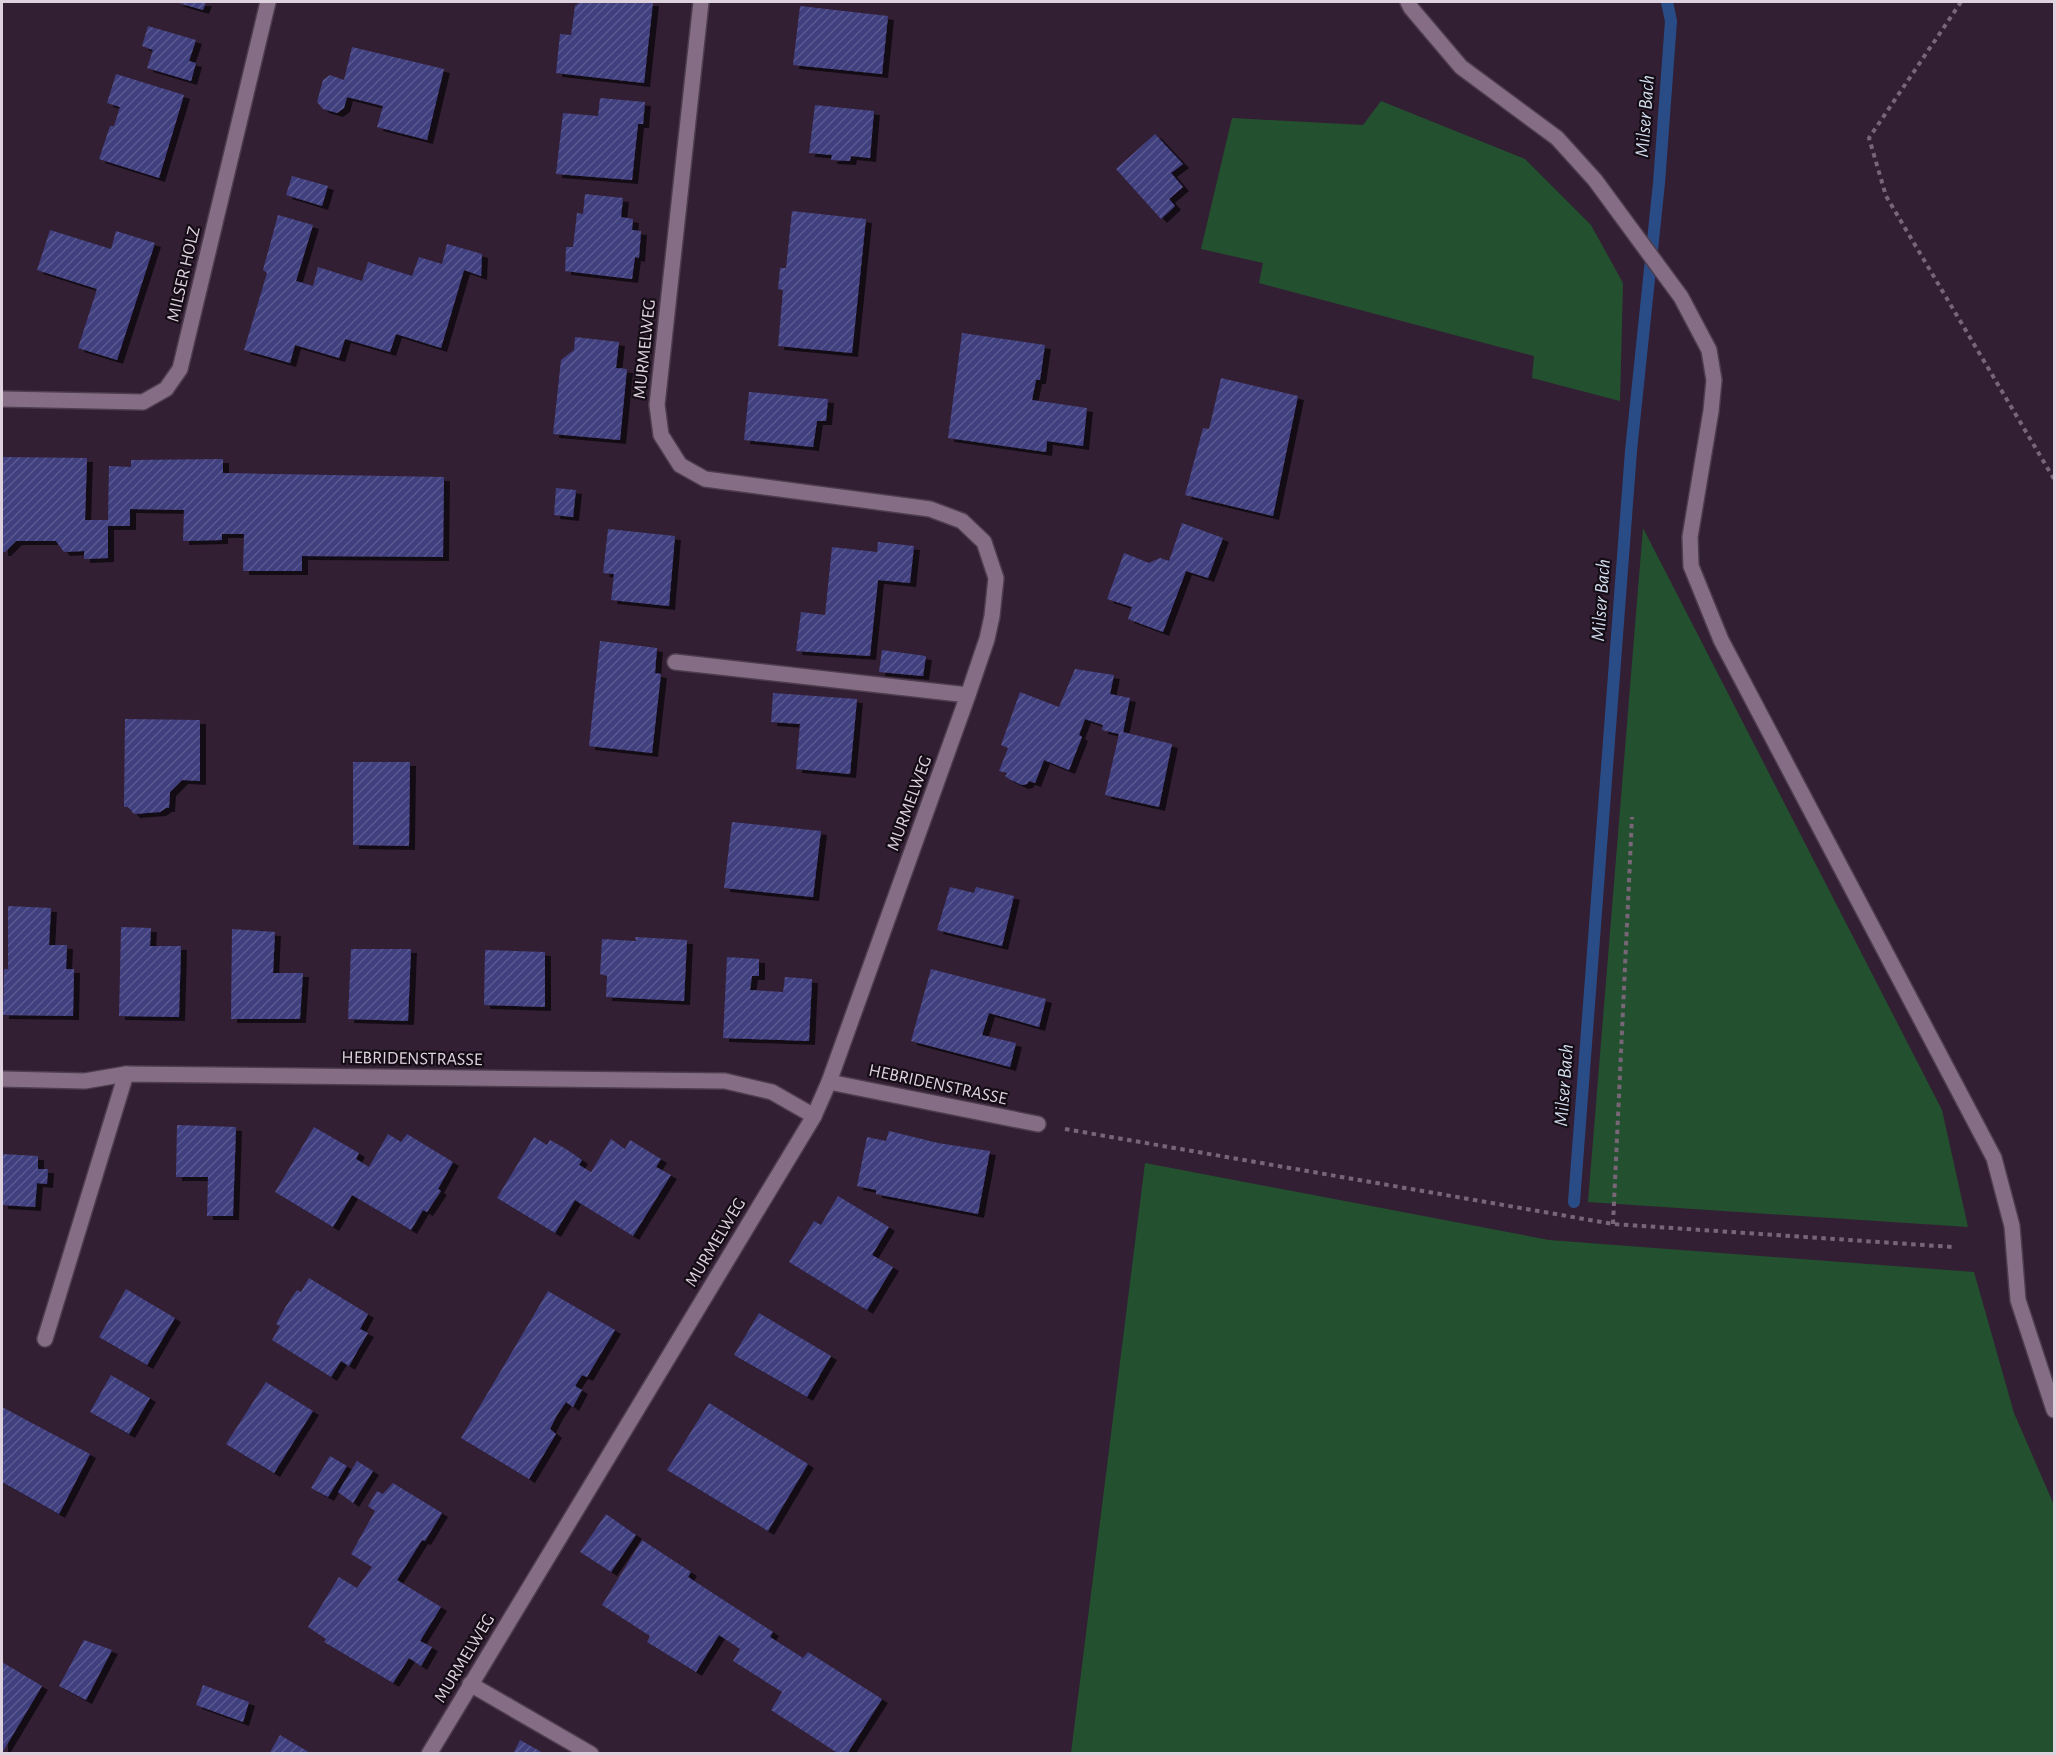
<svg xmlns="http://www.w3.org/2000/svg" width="2056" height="1755" font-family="'Alegreya Sans',sans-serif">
<defs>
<pattern id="building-hatch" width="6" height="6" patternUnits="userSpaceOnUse" patternTransform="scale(1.5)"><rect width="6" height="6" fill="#413f7f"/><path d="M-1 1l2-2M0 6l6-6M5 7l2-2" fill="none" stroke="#5c5a91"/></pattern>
<filter id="shadow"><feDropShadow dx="6" dy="4" stdDeviation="0" flood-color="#0009"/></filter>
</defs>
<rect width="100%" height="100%" fill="#331f33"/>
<!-- grass -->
<g fill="#23512f">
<polygon points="1381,101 1525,159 1591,225 1623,283 1620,401 1532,378 1534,356 1259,283 1263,263 1201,249 1232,118 1363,125"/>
<polygon points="1643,528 1942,1110 1968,1227 1588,1202"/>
<polygon points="1145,1163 1549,1240 1974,1272 2014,1413 2054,1505 2054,1753 1071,1753"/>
</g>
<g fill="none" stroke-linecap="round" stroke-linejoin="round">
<!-- stream -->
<polyline stroke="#2a4c86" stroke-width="12" points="1574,1202 1631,451 1659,183 1671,21 1667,2"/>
</g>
<!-- building -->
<g fill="url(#building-hatch)" filter="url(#shadow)">
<polygon points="175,2 206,2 203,10"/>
<polygon points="580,2 653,2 644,83 556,73 560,34 571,35 575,6"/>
<polygon points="800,6 888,16 882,74 793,65"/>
<polygon points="148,26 196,40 189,61 196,63 191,81 147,68 153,50 142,46"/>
<polygon points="352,47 444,69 427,140 377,127 383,106 347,97 344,108 337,113 323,109 317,102 323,80 330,75 344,80"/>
<polygon points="116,74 184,95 159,178 99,159 110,126 114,126 120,107 107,103"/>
<polygon points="600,98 645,102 643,124 638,124 632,180 556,174 563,113 598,116"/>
<polygon points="815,105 874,111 870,158 851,156 850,161 831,160 832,155 809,153"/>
<polygon points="1155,134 1183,164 1171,173 1183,187 1169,199 1175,206 1161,219 1116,169"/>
<polygon points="292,176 328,186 322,206 286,195"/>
<polygon points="585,194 623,198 621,217 633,219 632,230 641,231 639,258 635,257 632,279 565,271 566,247 573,247 577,213 583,214"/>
<polygon points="792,211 866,219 852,353 778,346 783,290 778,289 780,268 786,268"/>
<polygon points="278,215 313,225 296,281 313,286 318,267 362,281 368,262 412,276 419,257 442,264 447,244 482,254 481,276 464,270 441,348 396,334 390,352 345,339 339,358 295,345 290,363 244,350 267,273 263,270"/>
<polygon points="50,230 111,249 116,231 155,243 117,360 78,348 97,289 37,270"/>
<polygon points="962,333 1045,345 1040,380 1036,380 1032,400 1087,408 1083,446 1047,441 1046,452 948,438"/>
<polygon points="575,337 619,342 616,368 627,369 620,440 553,434 561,360 574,350"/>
<polygon points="1221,378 1298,396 1273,516 1185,495 1203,428 1209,429"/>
<polygon points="749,392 828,399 826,421 817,421 813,447 744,440"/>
<polygon points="2,457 87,458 85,520 108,520 109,466 131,467 131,460 223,459 223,473 444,477 443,557 302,556 302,571 243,571 244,534 222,534 222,540 183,541 184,510 130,509 130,526 108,526 108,558 84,559 84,551 64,552 56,541 16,541 5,552 2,552"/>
<polygon points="556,488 576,490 573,517 554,515"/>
<polygon points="1182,523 1223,538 1208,578 1186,571 1163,632 1128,619 1132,607 1107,599 1124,553 1149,563 1160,558 1169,561"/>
<polygon points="608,529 675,536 669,606 611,600 614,574 603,573"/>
<polygon points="878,542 914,546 910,583 878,580 870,656 796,651 801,612 825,615 832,547 877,552"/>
<polygon points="600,641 657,648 655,673 661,674 652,753 589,746"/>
<polygon points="882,650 926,656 923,676 879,672"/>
<polygon points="1075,669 1114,675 1110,694 1130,698 1123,732 1172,744 1159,807 1105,795 1119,734 1102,730 1103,725 1085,719 1079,735 1082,737 1069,770 1044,760 1035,783 1029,781 1027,784 1022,785 1009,779 1005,776 1007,773 999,771 1008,748 1001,745 1020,692 1059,707"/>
<polygon points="773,693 857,699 850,774 796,769 800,724 771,722"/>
<polygon points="125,719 200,720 200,781 182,780 170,792 169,808 166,808 160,812 134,814 128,807 124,807"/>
<polygon points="353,762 410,762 409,846 353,845"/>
<polygon points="732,822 821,831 813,897 724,888"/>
<polygon points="950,887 974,893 976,887 1014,896 1002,946 937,930"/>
<polygon points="8,906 51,908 49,945 67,945 66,969 74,969 73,1016 3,1015 4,969 8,969"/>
<polygon points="121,927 151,928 150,946 181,946 179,1017 119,1016"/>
<polygon points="232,929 275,932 273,973 303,973 300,1019 231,1019"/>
<polygon points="635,937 687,940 684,1001 606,997 607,976 600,974 602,939 636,941"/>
<polygon points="351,949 411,949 408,1021 348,1019"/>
<polygon points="485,950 545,952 545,1007 484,1005"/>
<polygon points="727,957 759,959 759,976 752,976 750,990 783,992 785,977 812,979 809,1041 723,1038"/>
<polygon points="931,969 1046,999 1039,1027 989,1013 982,1035 1016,1043 1010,1067 911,1041"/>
<polygon points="177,1125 236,1127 233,1216 207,1216 208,1177 176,1177"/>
<polygon points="314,1127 359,1153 356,1159 369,1167 388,1134 401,1142 407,1134 453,1162 438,1189 441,1191 427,1212 423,1210 411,1230 352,1195 333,1227 275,1192"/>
<polygon points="889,1131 938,1143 990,1151 978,1214 876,1194 876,1190 857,1186 867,1137 886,1141"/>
<polygon points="534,1137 547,1145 550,1140 566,1149 582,1160 579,1165 591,1172 611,1139 625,1149 630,1140 661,1159 656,1167 671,1175 633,1236 575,1200 555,1233 497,1198"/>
<polygon points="2,1154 38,1156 38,1169 48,1169 47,1184 37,1183 35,1207 2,1205"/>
<polygon points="838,1196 889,1227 872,1255 893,1267 867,1310 789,1262 814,1221 821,1225"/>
<polygon points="309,1278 368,1314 360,1329 368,1333 358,1350 349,1366 341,1361 331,1377 272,1340 280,1326 276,1324 286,1306 297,1290 301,1292"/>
<polygon points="126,1289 175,1318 147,1365 99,1337"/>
<polygon points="548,1291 615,1330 587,1377 582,1375 575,1386 582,1390 573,1407 566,1402 557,1415 550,1429 556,1434 529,1479 461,1438"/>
<polygon points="759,1313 831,1356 807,1397 734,1355"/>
<polygon points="111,1375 150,1398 129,1434 90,1412"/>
<polygon points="266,1382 313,1411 274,1473 226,1444"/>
<polygon points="709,1403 808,1464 768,1531 667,1470"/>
<polygon points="2,1407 90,1454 59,1514 2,1482"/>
<polygon points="330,1456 347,1466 328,1497 311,1488"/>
<polygon points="357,1461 373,1471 353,1503 338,1492"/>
<polygon points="393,1483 442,1513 425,1541 422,1540 397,1580 441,1607 420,1641 432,1647 421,1666 409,1658 393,1683 324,1642 326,1639 308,1627 339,1577 357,1588 372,1567 351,1554 375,1511 368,1506 377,1491 383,1494"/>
<polygon points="606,1514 636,1535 611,1572 580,1552"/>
<polygon points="642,1540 691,1572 688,1577 773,1632 770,1637 803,1658 808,1652 882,1699 847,1754 839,1754 771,1710 782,1692 733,1661 740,1649 719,1635 696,1672 647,1642 650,1636 602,1605"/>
<polygon points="84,1640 112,1650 86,1700 59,1686"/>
<polygon points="2,1662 42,1686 2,1753"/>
<polygon points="203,1685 249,1702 243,1722 196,1705"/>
<polygon points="280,1735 312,1754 269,1754"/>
<polygon points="520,1740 545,1754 513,1754"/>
</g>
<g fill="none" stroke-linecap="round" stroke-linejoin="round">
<!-- lane casing -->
<g stroke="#4d3d4e" stroke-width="18">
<g id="lane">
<polyline points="1408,2 1411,8 1461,67 1557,138 1595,180 1681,297 1709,350 1714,380 1711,411 1690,537 1691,566 1721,640 1994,1158 2012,1226 2018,1300 2054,1410"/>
<polyline points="675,662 968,695"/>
<polyline points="45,1339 126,1074"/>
<polyline points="470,1684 591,1754"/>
</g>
</g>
<!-- street casing -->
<g stroke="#4d3d4e" stroke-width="18">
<g id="street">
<polyline points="2,399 143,402 166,389 180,369 268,2"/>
<polyline points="2,1079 85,1081 126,1074 725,1081 772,1092 814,1116"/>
<polyline points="829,1082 1038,1124"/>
<polyline points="429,1754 814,1116 829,1082 968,695 987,639 992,616 996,578 984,542 962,521 930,509 705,479 680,465 661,435 657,405 701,2"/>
</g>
</g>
<!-- path -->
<g stroke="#786678" stroke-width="4" stroke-dasharray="4.5 4.5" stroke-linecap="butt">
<polyline points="1961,2 1869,138 1886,196 2054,479"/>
<polyline points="1065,1129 1613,1224 1953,1247"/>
<polyline points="1613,1224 1632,817"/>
</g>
<!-- lane -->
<use href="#lane" stroke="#856e85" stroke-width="15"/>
<!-- street -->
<use href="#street" stroke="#856e85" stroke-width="15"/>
</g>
<g text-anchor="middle" stroke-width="4.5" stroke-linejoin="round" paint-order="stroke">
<!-- street labels -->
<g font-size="18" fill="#dfd2df" stroke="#150d16">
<text transform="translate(183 274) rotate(-77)" y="6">MILSER HOLZ</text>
<text transform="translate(644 349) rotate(-84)" y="6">MURMELWEG</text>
<text transform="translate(909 803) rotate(-70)" y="6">MURMELWEG</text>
<text transform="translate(412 1058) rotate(1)" y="6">HEBRIDENSTRASSE</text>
<text transform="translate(938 1084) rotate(12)" y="6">HEBRIDENSTRASSE</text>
<text transform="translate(715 1242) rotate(-59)" y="6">MURMELWEG</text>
<text transform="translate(464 1658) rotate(-59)" y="6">MURMELWEG</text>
</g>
<!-- water labels -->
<g font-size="20" font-style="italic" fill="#d3deef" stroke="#150d16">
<text transform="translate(1644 116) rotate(-86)" y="7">Milser Bach</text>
<text transform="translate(1600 600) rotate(-86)" y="7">Milser Bach</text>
<text transform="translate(1563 1085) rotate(-86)" y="7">Milser Bach</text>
</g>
</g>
<!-- border -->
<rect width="2056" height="1755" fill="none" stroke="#dfd2df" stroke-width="6"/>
</svg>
